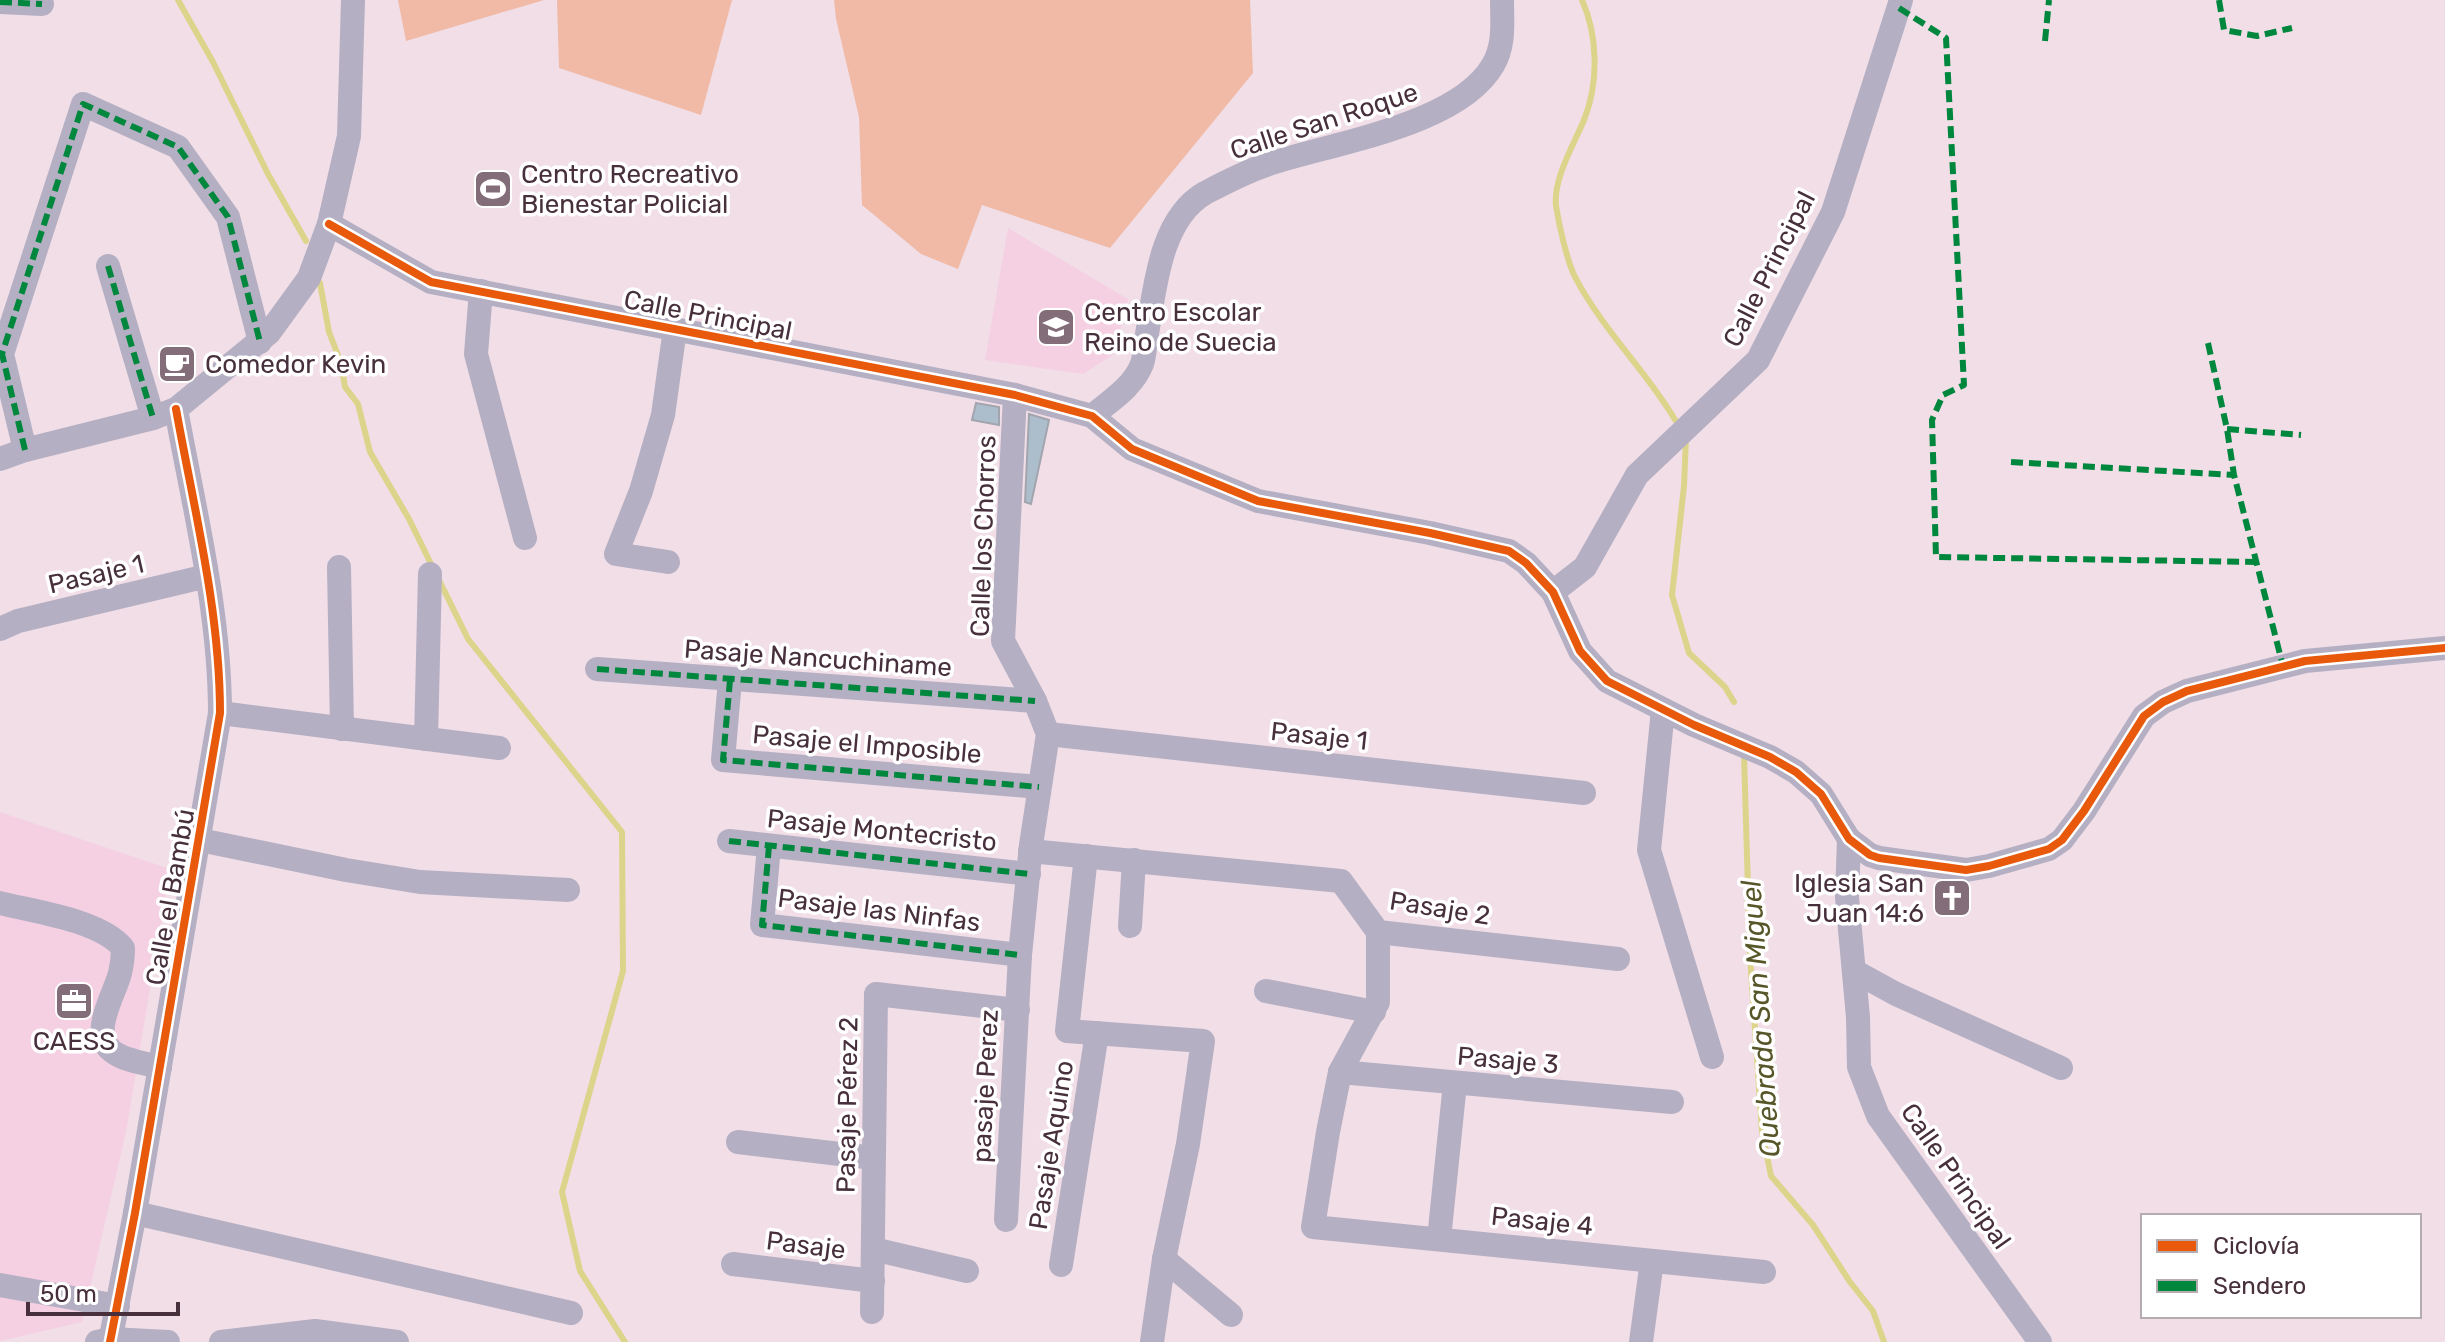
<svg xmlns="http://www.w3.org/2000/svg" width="2445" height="1342" font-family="Rubik,sans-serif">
<rect width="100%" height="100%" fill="#f1dee7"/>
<!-- built -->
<g fill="#f5d0e3">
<polygon points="1008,228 1128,299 1114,354 1083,374 985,360"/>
<polygon points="0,812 170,869 126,1132 82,1322 0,1341"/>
</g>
<!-- green -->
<g fill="#f1baa6">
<polygon points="398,0 544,0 406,41"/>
<polygon points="557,0 732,0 701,115 559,68"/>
<polygon points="834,0 1250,0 1253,73 1110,248 982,205 958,269 921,254 862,205 859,117 836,19"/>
</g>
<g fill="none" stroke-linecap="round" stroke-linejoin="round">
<!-- stream -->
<g stroke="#ddd48b" stroke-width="6">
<polyline points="178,0 213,62 268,174 306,241"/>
<path d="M 1582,0 C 1598,36 1599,83 1584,120 C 1574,144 1553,179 1556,206 C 1559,225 1567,261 1575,277 C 1604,332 1650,375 1680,428"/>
<polyline points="320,283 329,332 341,363 345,387 358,404 370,452 409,519 434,570"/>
<polyline points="1686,438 1684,486 1672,595 1689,653 1725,687 1734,702"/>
<polyline points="439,580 468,639 622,832 623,971 562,1192 580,1271 625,1342"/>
<polyline points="1744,755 1750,956 1762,1131 1771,1176 1813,1225 1850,1282 1873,1311 1884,1342"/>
</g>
</g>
<!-- building -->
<g fill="#acbecb" stroke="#a2a5ae" stroke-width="2">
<polygon points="976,403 999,407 999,425 972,420"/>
<polygon points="1029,414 1049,420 1031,504 1025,502"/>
</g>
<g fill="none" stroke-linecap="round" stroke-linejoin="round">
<!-- minor -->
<g stroke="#b4afc2" stroke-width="24">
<polyline points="0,2 42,4"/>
<polyline points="329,224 431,282 1015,395 1092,416 1132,449 1258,501 1430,533 1509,551 1526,563 1553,592 1580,651 1607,681 1694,725 1770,757 1796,772 1821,794 1849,839 1870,855 1879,858 1966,870 1989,866 2049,849 2062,840 2084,811 2144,716 2163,702 2187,691 2305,661 2445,648"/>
<polyline points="108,266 153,418"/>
<polyline points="481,291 476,354 525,538"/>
<path d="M 1092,416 C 1110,401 1133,387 1142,364 C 1145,355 1145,343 1147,334 C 1155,288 1160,219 1205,193 C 1224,183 1245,172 1266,165 C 1330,143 1458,126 1493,65 C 1505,45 1502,22 1502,0"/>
<polyline points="25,450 2,354 83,104 178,147 228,217 260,342"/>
<polyline points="0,459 25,450 153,418 176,409 269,333 309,278 329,224 349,136 353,0"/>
<polyline points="668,562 616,554 641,491 663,415 675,329"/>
<polyline points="339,567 342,729"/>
<polyline points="1553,592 1585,567 1637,475 1758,360 1833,212 1901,0"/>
<polyline points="0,629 18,621 207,576"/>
<polyline points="597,669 1035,701"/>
<polyline points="730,680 723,760 1039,787"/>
<polyline points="1663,710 1649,850 1712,1057"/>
<polyline points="220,713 499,748"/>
<polyline points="1048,734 1584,793"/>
<polyline points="426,739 430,574"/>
<polyline points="1849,839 1847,897 1858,1017 1859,1067 1878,1116 2040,1342"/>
<polyline points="200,840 346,870 420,882 568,890"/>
<polyline points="729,841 1029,874"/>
<polyline points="769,846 762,925 1020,955"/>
<polyline points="1030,851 1341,881 1378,932 1618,959"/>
<polyline points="1086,856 1067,1031 1203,1041 1188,1144 1164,1259 1152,1342"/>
<path d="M 0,903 C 35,912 100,920 123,948 C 123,956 122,965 120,973 C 115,994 89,1033 112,1051 C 124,1061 145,1063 160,1067"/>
<polyline points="1130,926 1134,860"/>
<polyline points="1378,932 1378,1002 1340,1072 1328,1132 1313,1227 1764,1272"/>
<polyline points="1854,971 1896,994 2061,1068"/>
<polyline points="1266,991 1374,1012"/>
<polyline points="1340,1072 1672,1102"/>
<polyline points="738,1142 874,1158"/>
<polyline points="135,1213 571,1313"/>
<polyline points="1006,1220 1020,955 1031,845 1048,734 1035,701 1003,641 1015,395"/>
<polyline points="1439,1239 1455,1083"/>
<polyline points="873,1249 967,1271"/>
<polyline points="1164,1259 1231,1315"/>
<polyline points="733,1264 873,1281"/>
<polyline points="1061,1265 1097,1033"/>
<polyline points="0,1285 118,1306"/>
<polyline points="872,1312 876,994 1018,1010"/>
<polyline points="97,1342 111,1339 168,1342"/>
<path d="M 110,1342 L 135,1213 L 220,713 C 220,611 194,509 176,409"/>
<polyline points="221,1342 315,1331 397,1342"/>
<polyline points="1641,1342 1652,1261"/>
</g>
<!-- quiet -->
<g stroke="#00873e" stroke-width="6" stroke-dasharray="12 6" stroke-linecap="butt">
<polyline points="2219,0 2224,30 2257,36 2292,28"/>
<polyline points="0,2 42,4"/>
<polyline points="1899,8 1946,38 1964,385 1943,395 1932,420 1936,557 2257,562"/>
<polyline points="2045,41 2049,0"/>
<polyline points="108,266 153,418"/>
<polyline points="2208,343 2227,429 2234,475 2283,666"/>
<polyline points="2227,429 2301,435"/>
<polyline points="25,450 2,354 83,104 178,147 228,217 260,342"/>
<polyline points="2011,462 2234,475"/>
<polyline points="597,669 1035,701"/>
<polyline points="730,680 723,760 1039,787"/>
<polyline points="729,841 1029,874"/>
<polyline points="769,846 762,925 1020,955"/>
</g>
<!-- cycleway casing -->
<g stroke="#fff" stroke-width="13">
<g id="cycleway">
<polyline points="329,224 431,282 1015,395 1092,416 1132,449 1258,501 1430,533 1509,551 1526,563 1553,592 1580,651 1607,681 1694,725 1770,757 1796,772 1821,794 1849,839 1870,855 1879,858 1966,870 1989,866 2049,849 2062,840 2084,811 2144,716 2163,702 2187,691 2305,661 2445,648"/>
<path d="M 110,1342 L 135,1213 L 220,713 C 220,611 194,509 176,409"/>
</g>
</g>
<!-- cycleway -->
<use href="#cycleway" stroke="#e8590c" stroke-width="8"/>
</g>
<!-- icons -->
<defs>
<g id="stadium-square" transform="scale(2)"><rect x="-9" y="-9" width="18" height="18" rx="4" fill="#826d78" stroke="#fff"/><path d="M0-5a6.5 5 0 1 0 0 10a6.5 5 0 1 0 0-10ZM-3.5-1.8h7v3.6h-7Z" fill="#fff"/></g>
<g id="school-square" transform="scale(2)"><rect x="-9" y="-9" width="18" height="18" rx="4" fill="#826d78" stroke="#fff"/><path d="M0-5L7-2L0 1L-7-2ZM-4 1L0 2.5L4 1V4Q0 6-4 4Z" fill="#fff"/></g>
<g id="cafe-square" transform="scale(2)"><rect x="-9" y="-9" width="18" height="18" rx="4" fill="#826d78" stroke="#fff"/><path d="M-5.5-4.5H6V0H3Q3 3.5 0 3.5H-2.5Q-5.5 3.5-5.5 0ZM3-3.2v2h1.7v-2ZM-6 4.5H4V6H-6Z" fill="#fff"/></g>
<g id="church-square" transform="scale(2)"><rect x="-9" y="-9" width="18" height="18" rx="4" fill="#826d78" stroke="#fff"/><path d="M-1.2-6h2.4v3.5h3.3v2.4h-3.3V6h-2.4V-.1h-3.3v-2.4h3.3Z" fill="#fff"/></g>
<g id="office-square" transform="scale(2)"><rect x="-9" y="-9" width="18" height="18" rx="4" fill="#826d78" stroke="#fff"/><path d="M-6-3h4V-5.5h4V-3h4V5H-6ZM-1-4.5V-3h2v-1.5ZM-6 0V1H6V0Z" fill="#fff"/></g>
</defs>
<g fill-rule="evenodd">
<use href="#stadium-square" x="493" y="189"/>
<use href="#school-square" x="1056" y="327"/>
<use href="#cafe-square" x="177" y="364"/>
<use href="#church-square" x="1952" y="898"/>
<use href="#office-square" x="74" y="1001"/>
</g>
<g text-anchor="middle" stroke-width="7" stroke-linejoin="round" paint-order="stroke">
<!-- street labels -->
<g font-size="26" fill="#47303c" stroke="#fff">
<text transform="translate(1324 121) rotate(-18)" y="9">Calle San Roque</text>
<text transform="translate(1769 269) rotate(-63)" y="9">Calle Principal</text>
<text transform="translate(708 315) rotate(11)" y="9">Calle Principal</text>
<text transform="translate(983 536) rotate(-88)" y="9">Calle los Chorros</text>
<text transform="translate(96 574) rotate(-13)" y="9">Pasaje 1</text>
<text transform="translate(818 658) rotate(4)" y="9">Pasaje Nancuchiname</text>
<text transform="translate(1319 736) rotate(6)" y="9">Pasaje 1</text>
<text transform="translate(867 744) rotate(5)" y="9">Pasaje el Imposible</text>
<text transform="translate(882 830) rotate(6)" y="9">Pasaje Montecristo</text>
<text transform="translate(170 897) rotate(-80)" y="9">Calle el Bambú</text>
<text transform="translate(1440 908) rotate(9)" y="9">Pasaje 2</text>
<text transform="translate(879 910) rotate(7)" y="9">Pasaje las Ninfas</text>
<text transform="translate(1508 1060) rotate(5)" y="9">Pasaje 3</text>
<text transform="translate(985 1086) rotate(-87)" y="9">pasaje Perez</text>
<text transform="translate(847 1105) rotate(-89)" y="9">Pasaje Pérez 2</text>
<text transform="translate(1051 1145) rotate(-81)" y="9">Pasaje Aquino</text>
<text transform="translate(1956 1176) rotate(55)" y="9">Calle Principal</text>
<text transform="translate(1542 1221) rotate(6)" y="9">Pasaje 4</text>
<text transform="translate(806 1245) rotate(7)" y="9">Pasaje</text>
</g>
<!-- poi labels -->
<g font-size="26" fill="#47303c" stroke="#fff" text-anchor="start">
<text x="521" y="183">Centro Recreativo<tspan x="521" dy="30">Bienestar Policial</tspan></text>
<text x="1084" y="321">Centro Escolar<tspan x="1084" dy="30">Reino de Suecia</tspan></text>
<text x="205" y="373">Comedor Kevin</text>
<text x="1924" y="892" text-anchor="end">Iglesia San<tspan x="1924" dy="30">Juan 14:6</tspan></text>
<text x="74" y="1050" text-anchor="middle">CAESS</text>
</g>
<!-- water labels -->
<g font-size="28" font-style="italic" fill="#575629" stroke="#fff">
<text transform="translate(1760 1019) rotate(-94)" y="10">Quebrada San Miguel</text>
</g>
</g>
<!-- legend -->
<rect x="2141" y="1214" width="280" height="104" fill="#ffffff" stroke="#b5acb1" stroke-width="2"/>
<rect x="2157" y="1240" width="40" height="12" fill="#e8590c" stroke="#b5acb1" stroke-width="2"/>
<text x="2213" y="1254" font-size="24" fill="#47303c">Ciclovía</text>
<rect x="2157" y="1280" width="40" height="12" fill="#00873e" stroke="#b5acb1" stroke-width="2"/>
<text x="2213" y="1294" font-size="24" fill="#47303c">Sendero</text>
<!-- scale -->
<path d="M28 1302v12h150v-12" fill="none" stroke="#47303c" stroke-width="4"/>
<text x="40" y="1302" font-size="24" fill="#47303c" stroke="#ffffff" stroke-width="6" paint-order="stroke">50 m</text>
</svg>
